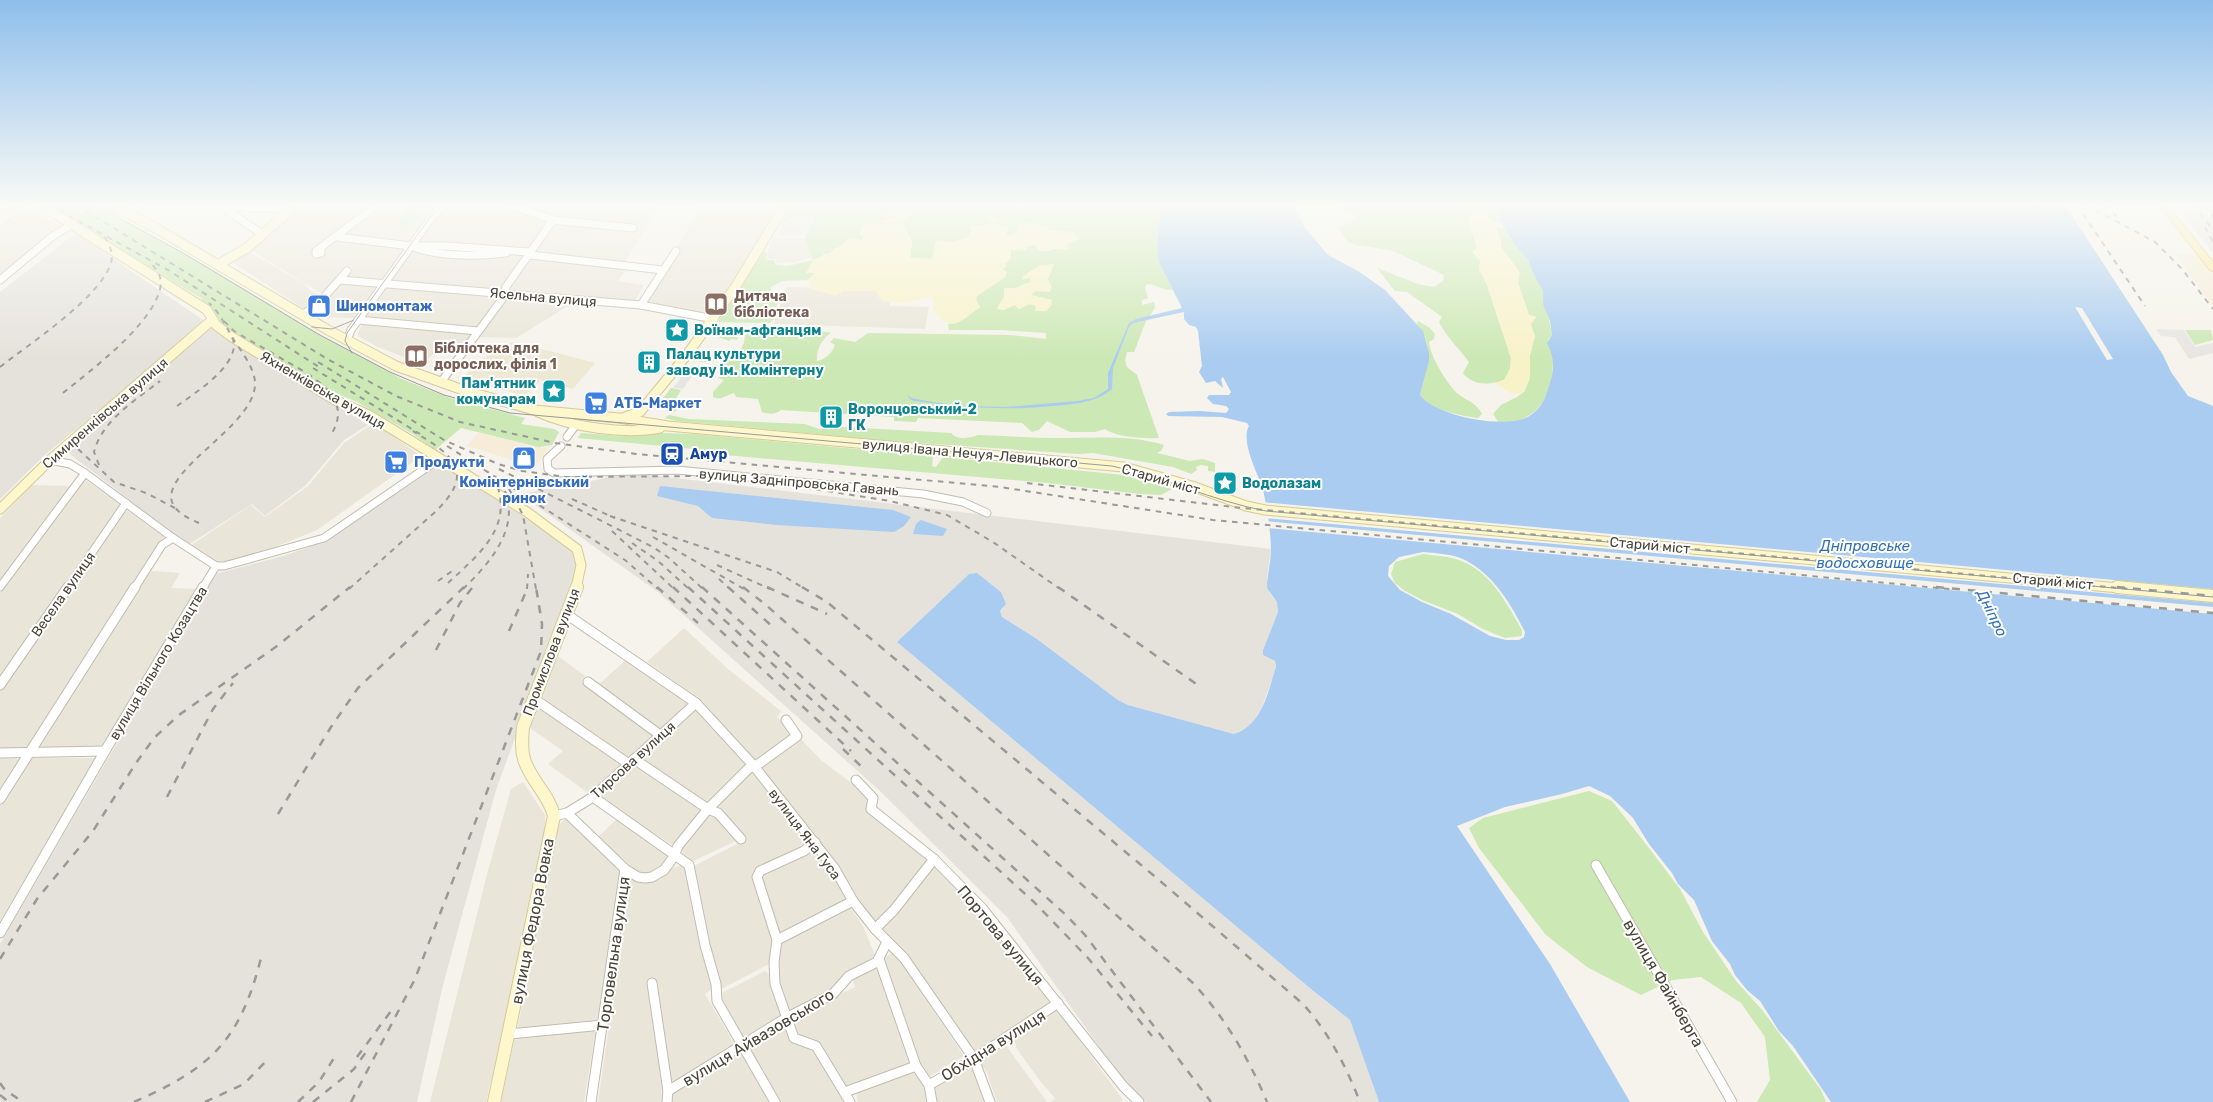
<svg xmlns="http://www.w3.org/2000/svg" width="2213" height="1102" font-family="Rubik,sans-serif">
<rect width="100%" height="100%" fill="#f5f3eb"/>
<!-- residential -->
<g fill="#e9e5d9">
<polygon points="299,205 441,205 393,264 354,318 322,317 310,312 324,295 250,250"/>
<polygon points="448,205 659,205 622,267 627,268 618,281 644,285 635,301 581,298 516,338 472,337 462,350 439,349 422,364 376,346 357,335 365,318 437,214"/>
<polygon points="702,205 779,205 731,284 708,316 645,303"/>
<polygon points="32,209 61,227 52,232 39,246 0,278 0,226 15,212 21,215"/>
<polygon points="772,239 808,239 815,255 796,262 776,263 776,259 766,259"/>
<polygon points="248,251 305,284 310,290 322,296 306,310 230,261"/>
<polygon points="786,287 892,290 889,306 929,307 925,329 774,324"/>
<polygon points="374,423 421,456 317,530 245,559 218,565 190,546 251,505 265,517 308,486 344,443"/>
<polygon points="84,479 121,505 0,679 0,591"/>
<polygon points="32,485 71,486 0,583 0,518"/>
<polygon points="128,511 164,537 26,750 0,749 0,691 122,513"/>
<polygon points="152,571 180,573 171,588 197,589 102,748 36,748 148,573"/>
<polygon points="684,628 728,669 781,711 777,717 789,729 792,736 756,761 700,699 647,662"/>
<polygon points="558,656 585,676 582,680 601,695 656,736 628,761 540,700"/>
<polygon points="626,660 691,706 662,732 598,685"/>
<polygon points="537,706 595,744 623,766 591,795 548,764 563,751 530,728"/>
<polygon points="695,710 748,767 708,806 641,757"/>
<polygon points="799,737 822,761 858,788 869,800 867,810 925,858 926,864 903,890 897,904 876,924 855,900 819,840 759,766"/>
<polygon points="0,758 20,759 0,790"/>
<polygon points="29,758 96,758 0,921 0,803"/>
<polygon points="634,762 702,809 703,812 674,846 598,797"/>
<polygon points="749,770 771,793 808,845 753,872 773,942 771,963 719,990 694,866 747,839 717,809 716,805"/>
<polygon points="523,782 545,815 545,832 520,957 486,1102 430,1102 487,874 511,789"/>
<polygon points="709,813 716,815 738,840 693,861 679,850"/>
<polygon points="565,819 586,838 593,842 620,871 597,1023 517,1031 558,826"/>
<polygon points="617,819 672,854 651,875 645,876 630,865 598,837"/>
<polygon points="813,847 826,862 843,892 846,902 779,937 759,876 761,872"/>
<polygon points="682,865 687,866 715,986 705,994 735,1045 677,1081 671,1081 655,978 647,980 661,1072 662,1102 598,1102 630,880 652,880 665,875 670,869"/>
<polygon points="937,866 970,901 1005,942 1052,1001 976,1055 908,955 881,928 932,868"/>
<polygon points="850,907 863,926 874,953 874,960 841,983 788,1012 780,983 778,960 779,945 782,940"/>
<polygon points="894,952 964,1056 930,1076 924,1075 882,959"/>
<polygon points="879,965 910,1064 846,1087 837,1069 832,1071 819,1046 798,1038 789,1018 855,987 852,978"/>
<polygon points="765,971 770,975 782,1017 743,1039 720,994"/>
<polygon points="1057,1009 1123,1100 1120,1102 1051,1102 1055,1098 1040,1081 1017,1049 1013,1037"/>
<polygon points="784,1022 794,1045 802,1043 815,1049 840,1090 843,1102 779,1102 747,1045"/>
<polygon points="596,1030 584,1102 501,1102 515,1037"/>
<polygon points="1005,1044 1047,1102 997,1102 987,1073 979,1060"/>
<polygon points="736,1053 742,1054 769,1102 671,1102 673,1092"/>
<polygon points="972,1064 985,1102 935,1102 931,1087"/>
<polygon points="912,1072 922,1079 928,1102 858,1102 856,1091"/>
</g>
<!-- commercial -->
<g fill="#f6ecd7">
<polygon points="2175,254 2199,255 2213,274 2213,306"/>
<polygon points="478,433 539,447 548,449 535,467 467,446"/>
</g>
<!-- industrial -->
<g fill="#e5e2dc">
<polygon points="2175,205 2213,205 2213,253 2180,212"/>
<polygon points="76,233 203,320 176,347 46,454 0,499 0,292"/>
<polygon points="210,327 368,425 344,440 306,485 265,516 252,504 188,545 66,451"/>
<polygon points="437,463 477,486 534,524 539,522 581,558 496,790 443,985 417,1102 0,1102 0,944 215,574 283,556 309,547 332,536"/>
<polygon points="633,473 1271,549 1267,577 1270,593 1277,602 1278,612 1263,650 1263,655 1275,661 1276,668 1260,713 1253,724 1234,734 1128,705 1118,700 1037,639 1002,617 1000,611 1004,608 1001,592 977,573 969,574 897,642 1311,989 1350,1020 1379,1102 1146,1102 1127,1086 1007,917 880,791 658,592 520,494"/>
</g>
<!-- education -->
<polygon fill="#eee9d5" points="511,342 546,350 595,363 573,389 541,380 525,396 462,378 482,359"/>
<!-- green -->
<g fill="#cce8b4" fill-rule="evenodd">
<polygon points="46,205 94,205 208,267 324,337 402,379 450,398 525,418 521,424 554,429 559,432 552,445 539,447 461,428 435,450 413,434 357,402 307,381 223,324 201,298 126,254 98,236 77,220 72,221"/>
<polygon points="410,205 439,205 433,209 419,208 414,213 421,215 411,227 399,228 397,226 406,213 404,209"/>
<path d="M 792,205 L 1161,205 C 1156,244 1154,254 1173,290 C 1163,291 1156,284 1147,284 L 1145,287 L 1148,298 L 1142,300 L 1142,305 L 1154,302 L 1155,308 L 1146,321 L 1134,352 L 1127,352 L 1125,361 L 1127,367 L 1137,375 L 1159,438 C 1146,439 1115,437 1105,429 L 1095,432 L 1070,432 L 1047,421 L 1039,430 L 1032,432 L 1022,423 L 918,418 L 916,422 L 894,421 L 894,417 L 781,410 C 775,415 769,414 762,412 L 758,399 L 736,397 L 734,393 C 726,395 721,401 713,397 L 713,392 L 724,380 L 718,378 L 725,370 L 720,371 L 716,368 L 719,364 L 733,357 L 710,362 L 688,361 L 717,353 L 738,355 L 744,343 L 745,335 C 761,326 813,329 831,333 C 822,338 816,351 817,361 C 825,360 832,353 835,345 L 830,342 L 834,338 L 855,342 L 868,333 L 1011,335 L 1046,339 L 1046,333 L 1001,330 L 949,330 L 948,324 L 959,322 L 980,307 L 976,299 L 977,296 L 1005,277 L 1007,272 L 1002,269 L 1007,266 L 1005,264 L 1011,250 L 1026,249 L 1026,247 L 1034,244 L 1040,251 L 1069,247 L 1066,245 L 1068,243 L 1058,232 L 1049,230 L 1048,227 L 1036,224 L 1005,237 L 1009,228 L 995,224 L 998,221 L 989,225 L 969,226 L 971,231 L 968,237 L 954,242 L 932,259 L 910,258 L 912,241 L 901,223 L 909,217 L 912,210 L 883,216 L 882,217 L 895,216 L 897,217 L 883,220 L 880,225 L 878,223 L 861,230 L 860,234 L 864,237 L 862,240 L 833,249 L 832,252 L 813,260 L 807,273 L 815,273 L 808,280 L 782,281 L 771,287 L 770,294 L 779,297 L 773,320 L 770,323 L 718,322 L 763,252 L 767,252 L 766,260 L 774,260 L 776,265 L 787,266 L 813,260 L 805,237 L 815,217 L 797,217 L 782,223 ZM 1054,264 L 1048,279 L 1031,295 L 1052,300 L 1035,311 L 1036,306 L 1030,304 L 1019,309 L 1015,305 L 1003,310 L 997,308 L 1004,297 L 1005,289 L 1015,288 L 1030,282 L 1030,278 L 1023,279 Z"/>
<path d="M 1335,205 L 1466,205 L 1472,213 L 1473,234 L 1480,261 L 1479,270 L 1486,282 L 1511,358 L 1510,369 L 1504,380 C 1489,385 1473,386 1463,373 L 1469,362 C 1459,348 1447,338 1439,322 L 1442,317 L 1407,292 L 1395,291 L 1377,268 L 1418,284 L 1434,287 L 1443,281 L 1444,275 L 1391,250 L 1355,245 L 1346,240 L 1339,228 L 1351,223 L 1358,217 Z"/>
<polygon points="1481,205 1497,205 1498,215 1503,224 1492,222"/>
<path d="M 1497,228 L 1506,228 L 1534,270 L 1535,277 L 1543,291 L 1552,335 L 1548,340 C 1549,347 1553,351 1553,358 C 1553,396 1540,422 1499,423 L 1493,414 L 1501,405 L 1517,397 L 1524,392 L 1530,378 L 1530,355 L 1535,336 L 1530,324 L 1536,317 L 1529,315 L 1518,283 L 1518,270 L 1501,247 Z"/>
<path d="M 1418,321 L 1430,328 L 1435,334 L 1434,339 L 1429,342 C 1430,356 1447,384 1458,394 C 1467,401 1477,403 1482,414 L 1478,418 C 1458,415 1432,411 1420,395 C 1427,370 1435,346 1417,324 Z"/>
<polygon points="715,326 735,330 738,340 731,339 729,341 712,335 710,333"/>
<polygon points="2185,330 2211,330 2213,340 2195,345"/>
<polygon points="671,388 681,390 675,400 683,404 673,413 656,407"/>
<path d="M 669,415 L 689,419 L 805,424 L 819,429 L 845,427 L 951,433 C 958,441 969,438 978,435 C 1005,436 1034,438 1062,438 C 1096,438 1131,435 1164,445 L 1161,451 L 1157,453 L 1190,461 L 1203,459 L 1215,463 L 1215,472 L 1208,471 L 1208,466 L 1201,465 L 1196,467 L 1197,470 L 1191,474 L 1173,467 L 1093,453 L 1078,454 L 892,441 L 677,421 L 665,418 Z"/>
<polygon points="581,433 621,436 631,434 662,433 694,434 933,456 932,466 936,467 943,457 1123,475 1172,489 1161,495 1140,494 1048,483 725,455 726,452 578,438"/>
<path d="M 1423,554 C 1436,556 1449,556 1461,561 C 1491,572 1507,604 1522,630 L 1522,636 L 1505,638 L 1483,629 L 1458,614 L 1422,600 L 1405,591 L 1395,583 L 1391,574 L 1395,562 Z"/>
<polygon points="1589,791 1612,801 1649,848 1680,889 1703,932 1736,981 1763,1011 1821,1090 1826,1102 1757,1102 1770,1080 1765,1037 1741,1003 1701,977 1672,980 1641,995 1587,967 1546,935 1479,848 1469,828 1483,818"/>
</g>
<!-- sand -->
<g fill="#f8f2c8">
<polygon points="1466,205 1481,205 1492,222 1505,226 1506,228 1497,228 1496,230 1501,241 1501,247 1518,270 1520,274 1518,283 1529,315 1536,317 1531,324 1535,336 1530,355 1530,378 1524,392 1513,394 1495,383 1504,380 1510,369 1511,358 1486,282 1479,270 1480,261 1472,252 1478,247 1468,222 1472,213"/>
<path d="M 897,208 L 903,212 L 912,210 L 913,213 L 901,223 L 912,241 L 910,258 L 932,259 L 936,240 L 954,242 L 968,237 L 971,231 L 969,226 L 993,224 L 987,219 L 991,216 L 999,221 L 995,224 L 999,227 L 1008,226 L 1006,237 L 1016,233 L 1017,225 L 1031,222 L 1040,226 L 1048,227 L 1050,230 L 1073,232 L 1079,239 L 1068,243 L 1066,245 L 1069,248 L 1066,250 L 1054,248 L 1050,251 L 1040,251 L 1034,244 L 1026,247 L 1026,250 L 1011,250 L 1011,258 L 1005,264 L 1007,266 L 1002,269 L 1007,272 L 1005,277 L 977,296 L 976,300 L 980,307 C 959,322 952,335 933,309 L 934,301 L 931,297 L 904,303 L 882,301 L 875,291 L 843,291 L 836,296 L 811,289 L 808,280 L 814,273 L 806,273 L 813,260 L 821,259 L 824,253 L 828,255 L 832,253 L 833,249 L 838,248 L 849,238 L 862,240 L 864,237 L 860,234 L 860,230 L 863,229 L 863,226 L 870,223 L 871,225 L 878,222 L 880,225 L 883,220 L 896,219 L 897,217 L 895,216 L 881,217 L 890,214 L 892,209 Z"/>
<polygon points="1054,264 1048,279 1052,288 1050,292 1036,291 1031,295 1052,300 1051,306 1046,311 1035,311 1036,306 1030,304 1019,309 1015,305 1003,310 997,309 1004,297 1004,288 1015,288 1030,282 1030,278 1028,277 1022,280 1023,276 1040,265"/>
</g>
<!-- parking -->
<g fill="#e7e5e2">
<polygon points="797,217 814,217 806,232 800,236 778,235 783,223"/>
<polygon points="2156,329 2184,330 2195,347 2213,343 2213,353 2189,359 2175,337 2161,336"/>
<polygon points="689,366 698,367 683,389 673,388"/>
</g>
<!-- water -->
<g fill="#a9ccf0" fill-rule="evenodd">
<path d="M 1161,205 L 1292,205 L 1305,228 L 1328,255 L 1358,271 L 1385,290 L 1423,331 L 1429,353 L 1429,361 L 1420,395 C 1435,416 1508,431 1531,415 C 1543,407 1546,396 1550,383 C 1555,366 1554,357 1547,343 L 1552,335 L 1550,321 L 1543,304 L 1543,291 L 1535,277 L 1528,260 L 1515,245 L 1500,220 L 1497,205 L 2065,205 L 2163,355 L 2171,372 L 2188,396 L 2213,406 L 2213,1102 L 1831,1102 L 1793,1046 L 1779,1031 L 1760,1001 L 1747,990 L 1735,975 L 1730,964 L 1712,941 L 1694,900 L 1678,884 L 1672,873 L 1649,844 L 1633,818 L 1610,796 L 1589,786 L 1562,794 L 1505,807 L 1457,826 L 1550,964 L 1630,1102 L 1379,1102 L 1350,1020 L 1311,989 L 897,642 L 969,574 L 977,573 L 1001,592 L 1006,604 L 1000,611 L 1002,617 L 1037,639 L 1118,700 L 1128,705 L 1234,734 C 1263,724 1267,694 1276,667 L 1275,661 L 1263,655 L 1263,650 L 1278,612 L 1277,602 L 1267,588 C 1267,575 1271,562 1271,549 C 1271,534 1266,495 1260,481 C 1255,468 1241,440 1249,426 L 1247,423 L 1222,417 L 1168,416 L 1166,414 L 1169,412 L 1199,411 L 1226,413 L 1229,409 L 1226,406 L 1213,404 L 1207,398 L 1209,395 L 1229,395 L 1231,392 L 1223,377 L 1221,379 L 1223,388 L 1215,381 L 1206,383 L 1199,372 L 1202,366 L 1198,331 L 1196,327 L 1189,325 L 1184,319 L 1184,312 L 1133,323 L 1129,327 L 1113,368 L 1112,389 C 1096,403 1074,404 1053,406 C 1005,411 962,407 914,401 L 910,399 L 907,394 L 911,398 L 932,402 L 967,406 L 1006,407 L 1077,401 L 1094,398 L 1108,389 L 1108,373 L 1129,323 L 1136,319 L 1182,308 L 1159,262 L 1157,245 ZM 1423,552 C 1436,553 1453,554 1465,560 C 1494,575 1511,604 1525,632 L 1524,637 L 1519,640 L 1506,640 L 1490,636 L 1451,614 L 1422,602 L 1400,590 L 1388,576 L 1389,566 L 1399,557 Z"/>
<polygon points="660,486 893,510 911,517 904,526 894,532 777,525 712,518 698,506 657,496"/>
<polygon points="921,520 947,529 943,536 913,534 916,524"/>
</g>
<!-- pier -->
<g fill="#f5f3eb">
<polygon points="2075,307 2082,308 2113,359 2107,360"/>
<polygon points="1262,502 2213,589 2213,603 1264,518"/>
<polygon points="1265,521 2213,607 2213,614 1266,528"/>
</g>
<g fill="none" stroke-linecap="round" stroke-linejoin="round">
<!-- street-far1 casing -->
<g stroke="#c1bcad" stroke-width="9">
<g id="street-far1">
<polyline points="511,205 553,220 633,228"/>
<polyline points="126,212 139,205"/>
<polyline points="262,234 227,210 233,207 290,209"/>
<polyline points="337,237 411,246 446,246 529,252 530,255 663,270"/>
<polyline points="321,248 321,253 316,254 316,251 377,205"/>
<path d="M 416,248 C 443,257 478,256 506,253"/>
<polyline points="0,280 53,236 73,224"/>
<polyline points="340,280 641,305 714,319"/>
<polyline points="641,305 676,251"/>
<polyline points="302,315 317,305 347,271"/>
<polyline points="358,320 478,331"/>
<polyline points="347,340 351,330 432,217 444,205"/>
<polyline points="441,382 503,298 506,287 553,220"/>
<polyline points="567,437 575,426"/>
<polyline points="561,446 547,459 548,469 554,473 677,470 923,494 963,502 987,513"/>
<polyline points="50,460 70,464 85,473 173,538 216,566 202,589"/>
<polyline points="216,566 224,566 324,538 439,459"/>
<polyline points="0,587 85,473"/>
<polyline points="67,589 126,503"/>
<polyline points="134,589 162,545 173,538"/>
</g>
</g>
<!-- street casing -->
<g stroke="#c1bcad" stroke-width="11">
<g id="street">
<polyline points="566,614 696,703 754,766 835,869 853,901 875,929 904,958 974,1059 990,1102"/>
<polyline points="588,682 660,735"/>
<polyline points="0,685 68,587"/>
<polyline points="533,698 629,764"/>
<polyline points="0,753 105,751"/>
<polyline points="634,759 708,809 718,813 741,839"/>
<polyline points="856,780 873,798 871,809 934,859 982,908 1123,1086 1139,1102"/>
<polyline points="593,797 689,865 705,945 716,984 717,1001 775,1102"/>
<polyline points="0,799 135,587"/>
<polyline points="567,813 593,797 696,703"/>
<polyline points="554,816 567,813 625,869 591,1102"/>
<polyline points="815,842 804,851 760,871 757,877 777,940 774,962 775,984 794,1038 816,1046 850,1102"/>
<polyline points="1596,865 1732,1102"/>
<polyline points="625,869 638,877 645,878 652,877 664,870 673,858 678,846 708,809 748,769 760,763 797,736 786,720"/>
<polyline points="875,929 894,910 934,859"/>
<polyline points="0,933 105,751 203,587"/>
<polyline points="777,940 853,901"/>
<polyline points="879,959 916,1066 929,1085 932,1102"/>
<polyline points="652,983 668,1091 667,1102"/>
<polyline points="509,1034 603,1025"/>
<polyline points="929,1085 974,1059 1058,1003"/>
<polyline points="668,1091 786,1018 833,994 849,976 877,962 887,942"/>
<polyline points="845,1092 916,1066"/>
</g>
</g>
<!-- secondary-far1 casing -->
<g stroke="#d4ca9b" stroke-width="11">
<g id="secondary-far1">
<polyline points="41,205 207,310 216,325 232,337 335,400 369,415 527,512 577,549 581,565 576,589"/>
<polyline points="112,205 159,230 328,330 396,366 463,390 534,410 619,418 668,426 1124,467 1192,486 1246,506 1265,510 2130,589"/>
<polyline points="0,221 19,205"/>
<polyline points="219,264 247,248 296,205"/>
<path d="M 538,412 C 570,427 625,435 660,428"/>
<polyline points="625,417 640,412 686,356 736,286 785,205"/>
<polyline points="0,509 50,460 212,320"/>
</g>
</g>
<!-- secondary casing -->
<g stroke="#d4ca9b" stroke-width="14">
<g id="secondary">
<polyline points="2117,587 2213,596"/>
<path d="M 494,1102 L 554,816 C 549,794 530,780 524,759 C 521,749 522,738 523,727 L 577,587"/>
</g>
</g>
<!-- primary casing -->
<g stroke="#e3ca6b" stroke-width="2">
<polygon id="primary" points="2159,205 2167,205 2213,262 2213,271 2210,270"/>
</g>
<!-- street-far1 -->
<use href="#street-far1" stroke="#fff" stroke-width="7"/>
<!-- street -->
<use href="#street" stroke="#fff" stroke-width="9"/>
<!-- secondary-far1 -->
<use href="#secondary-far1" stroke="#fef7cc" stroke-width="9"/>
<!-- secondary -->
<use href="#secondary" stroke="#fef7cc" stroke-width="12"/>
<!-- primary -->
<use href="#primary" fill="#fdea9c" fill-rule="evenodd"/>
<!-- tram -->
<g stroke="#999" stroke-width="1">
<path d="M 95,205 L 183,253 L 318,334 L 390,372 L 444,395 L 510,413 L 1112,466 C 1164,477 1213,501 1266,511 L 2213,597"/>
<polyline points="312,327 332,329 354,320"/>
<polyline points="352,353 345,341 347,333 431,216 443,205"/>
</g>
<!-- rail-far1 -->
<g stroke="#999" stroke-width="2" stroke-dasharray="5.5 5.5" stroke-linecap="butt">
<polyline points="49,205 168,270 322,369"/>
<polyline points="76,205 329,360 396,396 460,422 555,443 636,454 1000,487 1213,520 1950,589"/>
<polyline points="2077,205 2145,306"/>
<polyline points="2086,205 2155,242 2182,269 2213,309"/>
<polyline points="2105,205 2117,217"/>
<polyline points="2193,205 2213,230"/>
<polyline points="2204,205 2213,217"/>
<polyline points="2205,227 2213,242"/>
<path d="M 224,321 L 234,331 C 251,341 267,350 284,360 C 312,376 356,398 330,436"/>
<polyline points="318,362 444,440 498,464 522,471 566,477 698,476 814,489 890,501 947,515 993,542 1060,589"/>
<path d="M 0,367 C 29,344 100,298 111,263 C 114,253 109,243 103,235"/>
<polyline points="313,368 420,434"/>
<path d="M 63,393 C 91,370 158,321 161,283 C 161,275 156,269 151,263"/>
<path d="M 177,406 C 195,393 232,370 234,346 C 234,339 230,333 227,328 C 222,319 217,310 209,303"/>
<polyline points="447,446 625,560 658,589"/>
<polyline points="78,449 114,482 146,493 175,508"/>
<path d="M 99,465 L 94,452 C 102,420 136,400 160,381"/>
<polyline points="499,469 653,547 669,558 703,589"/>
<polyline points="1027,483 1242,508 2130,589"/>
<polyline points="509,489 523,515 536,589"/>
<polyline points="572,499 615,518"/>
<polyline points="610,516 777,572 805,589"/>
<path d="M 199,523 C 190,519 176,513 172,502 C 162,469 253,427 255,385 C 256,369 240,350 232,337"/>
<polyline points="612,531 674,589"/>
<polyline points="653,537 744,589"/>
<polyline points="632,543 658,561 689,589"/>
<polyline points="717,565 770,589"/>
<polyline points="719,579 730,589"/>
<polyline points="438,581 455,569"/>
<path d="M 448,583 C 476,557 511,530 498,488"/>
<path d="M 349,589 L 434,513 C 477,472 454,456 413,431"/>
<path d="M 463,589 C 489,564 520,529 505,491"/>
<polyline points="527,589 528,574"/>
</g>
<!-- rail -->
<g stroke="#999" stroke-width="2.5" stroke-dasharray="8 8" stroke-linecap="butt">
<polyline points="657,587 698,623"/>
<polyline points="673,587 851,751"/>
<polyline points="688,587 1034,902 1088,958 1152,1036"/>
<polyline points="702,587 1066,915 1085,935 1211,1102"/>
<polyline points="728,587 773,627"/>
<path d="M 743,587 L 766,605 L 1193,983 C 1226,1019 1248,1057 1267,1102"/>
<polyline points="767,587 827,614"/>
<path d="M 802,587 L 827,602 L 1159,880 L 1303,1004 C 1329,1033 1346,1066 1360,1102"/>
<polyline points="1058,587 1202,688"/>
<polyline points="1936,587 2213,613"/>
<polyline points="2117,587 2213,596"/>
<polyline points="509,631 528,587"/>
<polyline points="436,650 460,603 472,588"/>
<polyline points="843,749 863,768"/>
<polyline points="167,797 213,709 233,683"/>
<polyline points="278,814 331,727 358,688 464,587"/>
<polyline points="0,959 37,899 93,831 136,763 155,737 179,715 277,646 350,587"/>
<polyline points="357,1057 391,1011"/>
<polyline points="0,1083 5,1090 23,1102"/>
<polyline points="0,1095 9,1102"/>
<path d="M 134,1102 C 211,1068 240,1041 261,958"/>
<polyline points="205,1102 244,1084 268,1059"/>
<polyline points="298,1102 319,1082 334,1058"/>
<polyline points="313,1102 354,1069 366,1052"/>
<polyline points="351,1102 415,979 541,651 542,624 536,587"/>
</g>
</g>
<!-- sky -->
<linearGradient id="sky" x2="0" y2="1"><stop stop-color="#8fbeeb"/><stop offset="0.57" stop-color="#fafaf6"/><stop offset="1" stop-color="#fafaf6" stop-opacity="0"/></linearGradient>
<rect width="2213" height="359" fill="url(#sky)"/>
<!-- icons -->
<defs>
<g id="library-square" transform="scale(1.25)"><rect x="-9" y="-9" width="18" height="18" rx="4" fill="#8d6e63" stroke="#fff"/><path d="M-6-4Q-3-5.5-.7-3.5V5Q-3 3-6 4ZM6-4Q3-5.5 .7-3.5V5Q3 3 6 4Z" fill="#fff"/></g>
<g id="shop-square" transform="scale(1.25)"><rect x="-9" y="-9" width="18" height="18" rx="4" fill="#3f7fe0" stroke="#fff"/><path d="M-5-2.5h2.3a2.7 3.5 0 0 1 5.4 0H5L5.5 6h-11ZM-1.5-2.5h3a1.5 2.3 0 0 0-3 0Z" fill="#fff"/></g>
<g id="sight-square" transform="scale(1.25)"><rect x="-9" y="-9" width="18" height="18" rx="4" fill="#0f9aa8" stroke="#fff"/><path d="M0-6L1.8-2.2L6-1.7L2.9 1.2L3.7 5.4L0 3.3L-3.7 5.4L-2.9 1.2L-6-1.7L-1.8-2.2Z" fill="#fff"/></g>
<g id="building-square" transform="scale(1.25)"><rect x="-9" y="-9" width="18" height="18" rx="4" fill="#0f9aa8" stroke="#fff"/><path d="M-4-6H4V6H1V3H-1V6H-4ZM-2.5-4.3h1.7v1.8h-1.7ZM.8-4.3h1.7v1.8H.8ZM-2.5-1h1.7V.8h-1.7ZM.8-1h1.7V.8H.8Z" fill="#fff"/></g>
<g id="supermarket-square" transform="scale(1.25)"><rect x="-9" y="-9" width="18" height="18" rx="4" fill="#3f7fe0" stroke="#fff"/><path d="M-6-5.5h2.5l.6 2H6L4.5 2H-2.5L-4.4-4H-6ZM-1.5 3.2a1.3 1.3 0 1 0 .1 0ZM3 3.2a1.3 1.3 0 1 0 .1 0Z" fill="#fff"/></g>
<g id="station-square" transform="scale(1.25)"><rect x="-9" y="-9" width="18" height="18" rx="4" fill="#1a4fb4" stroke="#fff"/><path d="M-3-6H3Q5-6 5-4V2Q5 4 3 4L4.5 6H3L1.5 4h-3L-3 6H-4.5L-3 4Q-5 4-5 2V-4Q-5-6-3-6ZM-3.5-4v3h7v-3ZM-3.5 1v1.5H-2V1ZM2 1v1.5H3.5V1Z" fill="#fff"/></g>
</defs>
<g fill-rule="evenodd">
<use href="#library-square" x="716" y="304"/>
<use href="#shop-square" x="319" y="306"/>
<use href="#sight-square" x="677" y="330"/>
<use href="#library-square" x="416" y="356"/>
<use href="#building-square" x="649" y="362"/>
<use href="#sight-square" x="554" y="391"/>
<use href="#supermarket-square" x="596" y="403"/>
<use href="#building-square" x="831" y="417"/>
<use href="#station-square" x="672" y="454"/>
<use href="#shop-square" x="524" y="458"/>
<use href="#supermarket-square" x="396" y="462"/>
<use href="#sight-square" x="1225" y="483"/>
</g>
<g text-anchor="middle" stroke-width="4" stroke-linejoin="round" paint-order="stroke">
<!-- education labels -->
<g font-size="14" font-weight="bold" fill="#785e54" stroke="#fff" text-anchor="start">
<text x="734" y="301">Дитяча<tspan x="734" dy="16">бібліотека</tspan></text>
<text x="434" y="353">Бiблiотека для<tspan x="434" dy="16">дорослих, фiлiя 1</tspan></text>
</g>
<!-- street labels -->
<g font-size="14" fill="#494438" stroke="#fff">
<text transform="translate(543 297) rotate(5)" y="5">Ясельна вулиця</text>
<text transform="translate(323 390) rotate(30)" y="5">Яхненківська вулиця</text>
<text transform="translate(105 413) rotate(-41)" y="5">Симиренківська вулиця</text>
<text transform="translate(970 453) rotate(5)" y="5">вулиця Івана Нечуя-Левицького</text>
<text transform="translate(1161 479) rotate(16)" y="5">Старий міст</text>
<text transform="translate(799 482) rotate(5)" y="5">вулиця Задніпровська Гавань</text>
<text transform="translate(1650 545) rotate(5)" y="5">Старий міст</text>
<text transform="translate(2053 581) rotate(5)" y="5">Старий міст</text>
<text transform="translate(63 594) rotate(-55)" y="5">Весела вулиця</text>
<text transform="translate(551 652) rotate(-69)" y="5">Промислова вулиця</text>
<text transform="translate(158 663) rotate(-59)" y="5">вулиця Вільного Козацтва</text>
<text transform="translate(633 760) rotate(-42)" y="5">Тирсова вулиця</text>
<text transform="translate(805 834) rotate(53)" y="5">вулиця Яна Гуса</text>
</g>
<!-- shop labels -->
<g font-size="14" font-weight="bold" fill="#366cbe" stroke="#fff" text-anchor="start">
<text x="336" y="311">Шиномонтаж</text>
<text x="614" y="408">АТБ-Маркет</text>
<text x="414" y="467">Продукти</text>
<text x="524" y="487" text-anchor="middle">Комінтернівський<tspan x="524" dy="16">ринок</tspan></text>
</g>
<!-- culture labels -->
<g font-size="14" font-weight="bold" fill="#0d838f" stroke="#fff" text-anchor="start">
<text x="694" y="335">Воїнам-афганцям</text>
<text x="666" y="359">Палац культури<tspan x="666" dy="16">заводу ім. Комінтерну</tspan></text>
<text x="536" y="388" text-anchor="end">Пам'ятник<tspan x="536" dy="16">комунарам</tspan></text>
<text x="848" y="414">Воронцовський-2<tspan x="848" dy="16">ГК</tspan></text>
<text x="1242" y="488">Водолазам</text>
</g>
<!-- transit labels -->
<g font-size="14" font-weight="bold" fill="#164399" stroke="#fff" text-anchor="start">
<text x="690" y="459">Амур</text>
</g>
<!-- water labels -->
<g font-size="15" font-style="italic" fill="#3271b5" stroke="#fff">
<text x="1865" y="551">Дніпровське<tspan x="1865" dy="17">водосховище</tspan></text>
<text transform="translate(1992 613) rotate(64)" y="5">Дніпро</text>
</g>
<!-- near-street labels -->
<g font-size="16" fill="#494438" stroke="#fff">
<text transform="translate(532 921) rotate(-79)" y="6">вулиця Федора Вовка</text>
<text transform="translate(1001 935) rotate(50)" y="6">Портова вулиця</text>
<text transform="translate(613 954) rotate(-82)" y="6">Торговельна вулиця</text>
<text transform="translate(1664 983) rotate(60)" y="6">вулиця Файнберга</text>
<text transform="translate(758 1037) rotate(-31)" y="6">вулиця Айвазовського</text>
<text transform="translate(993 1045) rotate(-32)" y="6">Обхідна вулиця</text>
</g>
</g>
</svg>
